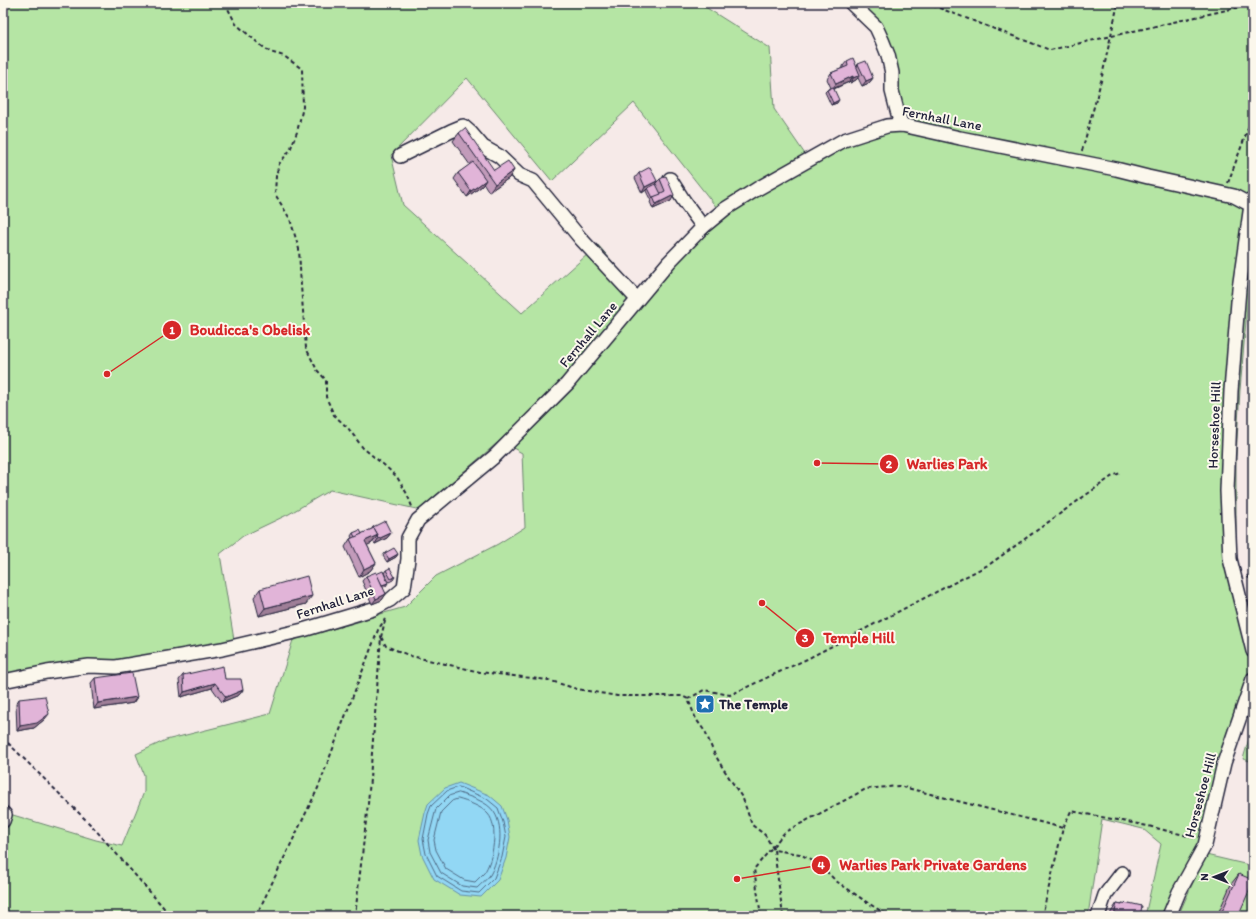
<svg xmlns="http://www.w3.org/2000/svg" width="1256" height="919" font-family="Itim,sans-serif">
<rect width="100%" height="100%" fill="#f6eae8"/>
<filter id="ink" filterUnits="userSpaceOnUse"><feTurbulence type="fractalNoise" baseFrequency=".025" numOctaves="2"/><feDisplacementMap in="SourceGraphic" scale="8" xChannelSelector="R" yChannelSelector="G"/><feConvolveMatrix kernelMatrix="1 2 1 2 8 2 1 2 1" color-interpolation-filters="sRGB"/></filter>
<g filter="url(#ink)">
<!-- green -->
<g fill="#b5e5a4" stroke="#6c8470" fill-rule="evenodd">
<path d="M 3,3 L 699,3 L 770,48 L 774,109 L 807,157 L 846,144 L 901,128 L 914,120 L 901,112 L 897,92 L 898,71 L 857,3 L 1253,3 L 1253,241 L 1240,390 L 1236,457 L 1236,567 L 1253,648 L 1253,681 L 1206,855 L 1253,866 L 1253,916 L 1178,916 L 1203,860 L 1170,916 L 1145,916 L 1161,844 L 1143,829 L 1102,819 L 1088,916 L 3,916 L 3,812 L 96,840 L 122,846 L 144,792 L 144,775 L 136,754 L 166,740 L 270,714 L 293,640 L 361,621 L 377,615 L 405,607 L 436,576 L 498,544 L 525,527 L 522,453 L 513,448 L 504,437 L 425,505 L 421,510 L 330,490 L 289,514 L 243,536 L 220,554 L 234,640 L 3,688 ZM 467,78 L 552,181 L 634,103 L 717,208 L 637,290 L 598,245 L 522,313 L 403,205 L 391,155 Z"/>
<polygon points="1253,725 1253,762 1243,759"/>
</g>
<!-- water -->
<polygon fill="#92d7f4" stroke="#658faa" points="459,783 489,795 502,806 507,820 510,837 506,858 498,880 481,897 460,895 434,879 422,855 419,840 425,813 428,804 445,788"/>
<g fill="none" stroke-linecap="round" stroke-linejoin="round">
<!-- shore -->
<g stroke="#4f6a85" stroke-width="1">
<polygon points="459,787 487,799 498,808 503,822 506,837 502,857 494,878 479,893 461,891 437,876 426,854 423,839 428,814 431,806 447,791"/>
<path d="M 459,793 C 470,797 487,801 494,812 C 505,828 499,859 490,875 C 487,879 481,884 477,888 L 462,886 L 441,873 L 430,852 L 428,840 L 436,809 L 449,796 Z"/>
<path d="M 458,799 C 468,802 481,806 488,814 C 499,826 493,861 484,873 C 481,876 478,879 475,882 L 464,880 L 446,869 L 436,850 L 434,840 L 441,812 L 452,801 Z"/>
</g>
<!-- minor casing -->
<g stroke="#22223b" stroke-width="16">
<g id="minor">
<polyline points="851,3 876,27 882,40 888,55 892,73 892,91 899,118 902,125"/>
<polyline points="400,156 451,131 463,126 471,133 483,147 499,156 519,175 533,181 581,239 637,299"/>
<polyline points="670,179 684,201 703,227"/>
<polyline points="1253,200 1251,205 1239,289 1231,391 1227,491 1230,559 1253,651"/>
<polyline points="3,681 47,672 89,666 116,667 222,649 303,630 373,609 390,600 404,588 408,559 408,538 418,520 495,456 567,384 669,262 703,227 725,209 757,189 844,140 887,126 902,125 960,138 1116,169 1148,177 1234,196 1251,205"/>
<polyline points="3,813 5,815 3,821"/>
<polyline points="1098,916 1105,895 1122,873"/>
<polyline points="1169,916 1179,892 1205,845 1224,763 1253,679"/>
</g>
</g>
<!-- path -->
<g stroke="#22223b" stroke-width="2" stroke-dasharray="4 3" stroke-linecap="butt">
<polyline points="225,3 236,24 258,43 270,52 284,56 302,69 303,107 297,132 290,150 279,164 276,176 275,194 290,219 299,249 301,286 306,348 317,370 326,380 326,397 334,415 348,428 363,448 384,465 397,477 407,494 413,509"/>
<polyline points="926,3 1050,50 1253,4"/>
<polyline points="1082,151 1101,81 1118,3"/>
<polyline points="1228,183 1253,115"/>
<polyline points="1247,575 1253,584"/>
<polyline points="381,637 386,646 411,656 480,672 548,680 577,689 617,696 682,696 688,699 696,719 706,733 713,751 721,765 743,799 752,825 765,835 774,850 800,854 820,865 836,881 868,903 889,916"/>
<polyline points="688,699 704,690 730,695 807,659 990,564 1111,477 1120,473"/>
<polyline points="3,738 93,827 171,916"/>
<polyline points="774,850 783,916"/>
<polyline points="256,916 318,788 378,630 385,619"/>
<polyline points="355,916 368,804 381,637 385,621"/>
<polyline points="761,916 754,869 785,832 866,789 899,786 1063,828"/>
<polyline points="1042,916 1063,828 1071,811 1148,826 1196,838"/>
<polyline points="1212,916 1213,915 1216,915"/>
</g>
<!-- minor -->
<use href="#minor" stroke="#fbf7ec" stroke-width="13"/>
</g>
<!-- wall -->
<g fill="#c29bba" stroke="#22223b">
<polygon points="847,61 857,67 858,64 873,78 869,83 862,86 858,78 856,80 850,83 849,82 834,89 837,103 831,105 825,92 827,90 831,88 827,79 831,73 843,68 843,66"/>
<polygon points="459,133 494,170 514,170 509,178 489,192 484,184 482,186 467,197 454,179 458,173 470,165 453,141"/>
<polygon points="639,173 655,184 660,179 671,201 653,209 650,202 651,201 646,191 646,190 642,193 635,178"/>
<polygon points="373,527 391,533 387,538 375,544 373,541 372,543 367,545 376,563 370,571 359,577 345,547 350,539 352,538 351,536 353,533 362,534 372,529"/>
<polygon points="385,553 398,554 396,557 387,562 383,556"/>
<polygon points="386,570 395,577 393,580 389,582 384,573"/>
<polygon points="376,574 386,586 382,587 386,594 382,600 372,604 362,581 366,576"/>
<polygon points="260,589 306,604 259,616 254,597"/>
<polygon points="183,675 225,679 243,690 239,695 222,702 212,688 181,697 179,680"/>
<polygon points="95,678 137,697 133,703 94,709 91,683"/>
<polygon points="19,699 45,719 34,728 17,731 16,704"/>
<polygon points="1239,874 1238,916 1217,916 1231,884"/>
<polygon points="1117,903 1121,904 1122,903 1140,916 1109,916 1110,914"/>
</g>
<!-- shaded-wall -->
<g fill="#9e7e97" stroke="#22223b">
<polygon points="860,75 856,80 850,83 853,78"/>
<polygon points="853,76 849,82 832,89 836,84"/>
<polygon points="873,78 869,83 862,86 866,81"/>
<polygon points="839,100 837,103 831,105 833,103"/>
<polygon points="514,170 509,178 489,192 495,184"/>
<polygon points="486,180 482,186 467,197 471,191"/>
<polygon points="657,181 654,187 648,188 646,190 642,193 645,187"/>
<polygon points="674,195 671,201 653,209 656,204"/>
<polygon points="391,533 387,538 375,544 378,539"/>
<polygon points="378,535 372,543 360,549 365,541"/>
<polygon points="398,554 396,557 387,562 389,559"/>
<polygon points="376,563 370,571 359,577 364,569"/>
<polygon points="388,583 386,586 378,589 380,586"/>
<polygon points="386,594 382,600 372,604 376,599"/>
<polygon points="312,596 306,604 259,616 265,608"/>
<polygon points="215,683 212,688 181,697 184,692"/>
<polygon points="243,690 239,695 222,702 226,697"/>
<polygon points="137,697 133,703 94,709 98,703"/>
<polygon points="49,714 45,719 34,728 17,731 20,726"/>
</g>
<!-- building -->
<g fill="#e1b4d8" stroke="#22223b">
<polygon points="853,58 860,75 853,78 853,76 836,84 831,73 848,66 847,61"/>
<polygon points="866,61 873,78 866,81 858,64"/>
<polygon points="833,87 839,100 833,103 827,90"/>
<polygon points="465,128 494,170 508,161 514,170 495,184 459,133"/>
<polygon points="473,162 486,180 471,191 458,173"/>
<polygon points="650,167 657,181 645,187 639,173"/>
<polygon points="666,176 674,195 656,204 653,197 665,191 660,179"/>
<polygon points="656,184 661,194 653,197 653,198 648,188"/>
<polygon points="385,521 391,533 378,539 377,536 378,535 374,528 373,528 373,527"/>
<polygon points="374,528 378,535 365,541 376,563 364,569 350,539"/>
<polygon points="360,530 362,534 355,537 353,533"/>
<polygon points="394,548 398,554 389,559 385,553"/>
<polygon points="390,568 395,577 391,579 386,570"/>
<polygon points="383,571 388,583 382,585 376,574"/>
<polygon points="376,572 386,594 376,599 366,576"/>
<polygon points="307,576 312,596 265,608 260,589"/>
<polygon points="223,666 225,679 241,679 243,690 226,697 215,683 184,692 183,675"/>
<polygon points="132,673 137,697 98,703 95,678"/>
<polygon points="45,696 49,714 37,723 20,726 19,699"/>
<polygon points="1239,874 1253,880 1253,882 1238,916 1220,916"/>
<polygon points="1117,903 1122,904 1122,903 1129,904 1129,903 1142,906 1140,916 1114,916"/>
</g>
</g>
<!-- icons -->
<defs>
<g id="sight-square" transform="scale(1)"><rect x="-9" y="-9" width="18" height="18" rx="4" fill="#1f6fb2" stroke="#fbf7ec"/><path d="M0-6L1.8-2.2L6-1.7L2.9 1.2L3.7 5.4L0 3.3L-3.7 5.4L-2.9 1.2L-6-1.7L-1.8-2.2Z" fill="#fff"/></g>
</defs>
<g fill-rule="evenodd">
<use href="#sight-square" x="705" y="704"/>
</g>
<g text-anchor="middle" stroke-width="4" stroke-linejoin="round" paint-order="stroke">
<!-- street labels -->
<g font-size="14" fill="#22223b" stroke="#fbf7ec">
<text transform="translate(942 118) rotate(11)" y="5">Fernhall Lane</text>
<text transform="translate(588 334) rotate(-50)" y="5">Fernhall Lane</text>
<text transform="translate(1214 425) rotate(-88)" y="5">Horseshoe Hill</text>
<text transform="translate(335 602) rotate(-18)" y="5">Fernhall Lane</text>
<text transform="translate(1200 795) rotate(-75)" y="5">Horseshoe Hill</text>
</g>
<!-- poi labels -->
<g font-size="14" font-weight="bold" fill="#22223b" stroke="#fbf7ec" text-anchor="start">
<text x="719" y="709">The Temple</text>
</g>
</g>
<!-- callouts -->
<path fill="none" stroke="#d62828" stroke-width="1.5" d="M107 374L172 330M817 463L889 464M762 603L805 638M737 879L821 865"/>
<g fill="#d62828" stroke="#fbf7ec" stroke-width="1.5">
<circle cx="107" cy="374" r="4"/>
<circle cx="817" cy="463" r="4"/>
<circle cx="762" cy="603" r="4"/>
<circle cx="737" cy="879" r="4"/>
<circle cx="172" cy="330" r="10"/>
<circle cx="889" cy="464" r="10"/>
<circle cx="805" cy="638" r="10"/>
<circle cx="821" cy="865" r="10"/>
</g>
<g font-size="12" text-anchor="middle" font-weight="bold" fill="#fff">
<text x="172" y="334">1</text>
<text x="889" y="468">2</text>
<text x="805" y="642">3</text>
<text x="821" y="869">4</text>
</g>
<g font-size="15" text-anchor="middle" font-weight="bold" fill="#d62828" stroke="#fbf7ec" stroke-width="4" stroke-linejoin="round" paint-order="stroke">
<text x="250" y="335">Boudicca's Obelisk</text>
<text x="947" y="469">Warlies Park</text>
<text x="859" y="643">Temple Hill</text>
<text x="933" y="870">Warlies Park Private Gardens</text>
</g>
<!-- margin -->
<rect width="1256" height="919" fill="none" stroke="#fbf7ec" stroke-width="16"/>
<rect x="8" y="8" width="1240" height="903" fill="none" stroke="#22223b" stroke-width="1.5" filter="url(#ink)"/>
<!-- north arrow -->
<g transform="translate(1214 877) rotate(270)" stroke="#fbf7ec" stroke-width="3" paint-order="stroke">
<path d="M0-3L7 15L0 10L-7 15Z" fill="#22223b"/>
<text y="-6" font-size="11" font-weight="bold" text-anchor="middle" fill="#22223b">N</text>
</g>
</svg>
